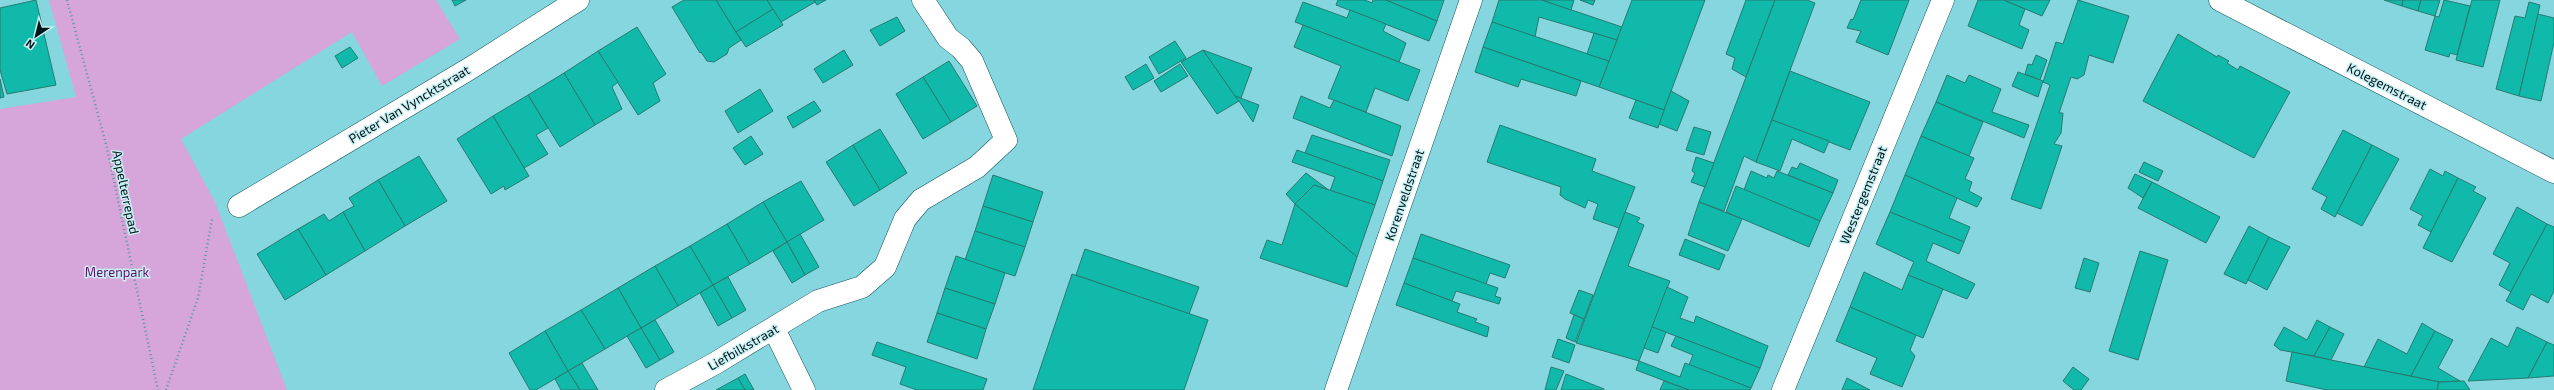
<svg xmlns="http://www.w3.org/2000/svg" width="2554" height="390" font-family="'Exo 2',sans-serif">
<rect width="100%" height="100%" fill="#85d6df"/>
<!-- green -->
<polygon fill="#d6a5d9" points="49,0 436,0 460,39 382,86 352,32 181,139 215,202 287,390 0,390 0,109 76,97"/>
<!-- building -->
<g fill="#10b9aa" stroke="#277b72">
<polygon points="36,0 56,85 7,94 0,70 0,8"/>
<polygon points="452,0 466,0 455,6"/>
<polygon points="684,0 716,0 741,40 729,48 727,54 714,62 707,61 701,52 700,53 672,7"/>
<polygon points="716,0 767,0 773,9 736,32"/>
<polygon points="767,0 814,0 815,2 781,22"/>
<polygon points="814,0 826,0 817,5"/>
<polygon points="1338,0 1365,0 1372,3 1373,0 1386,0 1437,21 1429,41 1336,5"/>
<polygon points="1386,0 1444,0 1437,21"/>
<polygon points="1499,0 1542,0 1622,27 1617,40 1539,17 1535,37 1492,22"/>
<polygon points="1542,0 1574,0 1571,10"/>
<polygon points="1580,0 1595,0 1593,5"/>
<polygon points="1632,0 1705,0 1664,110 1599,87"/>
<polygon points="1746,0 1775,0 1746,77 1732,69 1735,58 1726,54"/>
<polygon points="1775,0 1807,0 1815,3 1756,162 1744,156 1724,211 1699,202"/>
<polygon points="1861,0 1909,0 1888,55 1856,42 1861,31 1847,28 1851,19 1853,20"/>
<polygon points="1978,0 2004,0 2025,9 2019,25 2029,30 2022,49 1968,26"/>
<polygon points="2004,0 2050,0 2042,16"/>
<polygon points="2078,0 2129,16 2113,63 2089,55 2084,75 2077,79 2071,77 2059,113 2063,113 2061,133 2054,144 2062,146 2041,209 2011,199 2050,85 2043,82 2056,42 2063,44"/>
<polygon points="2384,0 2403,0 2402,6"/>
<polygon points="2403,0 2421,0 2418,11 2402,6"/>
<polygon points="2421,0 2440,0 2435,16 2418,11"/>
<polygon points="2444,0 2470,6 2457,55 2450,53 2449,57 2425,50 2435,16 2439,17"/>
<polygon points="2472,0 2500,0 2483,67 2456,60"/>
<polygon points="1303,2 1347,18 1350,10 1386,24 1383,31 1406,43 1399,62 1295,22"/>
<polygon points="2529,2 2540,5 2519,96 2496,89 2515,16 2525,18"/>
<polygon points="773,9 783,25 746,47 736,32"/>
<polygon points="2538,14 2554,18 2554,42 2541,101 2519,96"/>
<polygon points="897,17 905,31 880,46 870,30"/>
<polygon points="1492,22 1609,61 1599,87 1483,47"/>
<polygon points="1303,25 1420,70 1408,101 1375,88 1366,112 1328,98 1341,66 1294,47"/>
<polygon points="637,27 666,74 653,83 660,101 638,115 598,51"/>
<polygon points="1594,33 1617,40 1609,61 1587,54"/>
<polygon points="2178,34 2217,57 2218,55 2229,61 2227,63 2238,70 2240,66 2290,92 2254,158 2143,101"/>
<polygon points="1175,41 1186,58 1159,74 1149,57"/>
<polygon points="350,47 358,58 342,68 335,56"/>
<polygon points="1483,47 1581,81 1576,96 1521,79 1518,87 1475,72"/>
<polygon points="844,50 853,65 823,83 814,69"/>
<polygon points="1203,50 1239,101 1217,114 1181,62"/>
<polygon points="1203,50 1252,68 1241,98 1235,96"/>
<polygon points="598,51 618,82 612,87 622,109 595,125 564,73"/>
<polygon points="2036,55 2047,60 2040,80 2025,74 2028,64 2032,65"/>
<polygon points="949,61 977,106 951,122 923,77"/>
<polygon points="1146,64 1154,78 1133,90 1125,77"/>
<polygon points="1180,64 1188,76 1161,92 1154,81"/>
<polygon points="1790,71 1870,102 1850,150 1772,120"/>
<polygon points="2018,72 2043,81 2038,97 2012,86"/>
<polygon points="564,73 595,125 560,147 528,95"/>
<polygon points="1947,75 1965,83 1969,75 2001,89 1992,112 2029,125 2024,138 1936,102"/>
<polygon points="923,77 951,122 923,139 896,94"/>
<polygon points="0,79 4,97 0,98"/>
<polygon points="760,89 773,111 738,133 725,111"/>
<polygon points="1671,91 1689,101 1677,131 1659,124"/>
<polygon points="528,95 548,128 536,135 548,154 524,168 493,116"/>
<polygon points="1235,96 1259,105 1253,122 1239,101"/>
<polygon points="1301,96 1330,108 1334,100 1401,126 1392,156 1293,118"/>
<polygon points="1636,100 1664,110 1658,128 1629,118"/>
<polygon points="814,101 821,111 793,128 787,117"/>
<polygon points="1936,102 1983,122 1969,156 1921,136"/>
<polygon points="493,116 529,176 505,190 504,186 491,194 457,139"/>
<polygon points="1772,120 1829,141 1824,153 1792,139 1780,171 1756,162"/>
<polygon points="1500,125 1596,159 1592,171 1635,187 1619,228 1593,219 1598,204 1588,200 1585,208 1565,199 1560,195 1561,187 1487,162"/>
<polygon points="1694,127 1711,132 1704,155 1686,150"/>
<polygon points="880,129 907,173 880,190 853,145"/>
<polygon points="2343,130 2372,145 2335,217 2321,209 2327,197 2312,189"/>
<polygon points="1312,135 1390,160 1383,181 1305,153"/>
<polygon points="751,136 763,154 745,165 733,148"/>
<polygon points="1921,136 1974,158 1965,179 1972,182 1969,191 1982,198 1977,207 1905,175"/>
<polygon points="853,145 880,190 854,206 826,162"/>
<polygon points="2372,145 2399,159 2362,226 2337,213"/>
<polygon points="1297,150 1383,181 1375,205 1330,191 1335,177 1292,162"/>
<polygon points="419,156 447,201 405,226 378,180"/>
<polygon points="1696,157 1714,163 1705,187 1691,182 1695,173 1692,171"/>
<polygon points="2144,162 2163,171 2158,181 2139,172"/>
<polygon points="1800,163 1838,180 1833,193 1788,175 1792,167 1797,169"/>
<polygon points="2430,169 2443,176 2445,171 2458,178 2431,232 2418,225 2423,216 2410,209"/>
<polygon points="1751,171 1767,178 1768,175 1774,178 1777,171 1833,193 1820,221 1744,190"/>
<polygon points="1306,173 1330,191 1314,185 1295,204 1286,194"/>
<polygon points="2135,174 2152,182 2143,198 2128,188"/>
<polygon points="993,175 1043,192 1033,222 983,206"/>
<polygon points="1905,175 1957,198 1949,218 1970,227 1964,242 1890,212"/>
<polygon points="2458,178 2476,187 2473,191 2486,198 2452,262 2423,248"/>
<polygon points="378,180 405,226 365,251 343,212 354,206 349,198"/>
<polygon points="801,181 824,220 787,242 763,202"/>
<polygon points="2152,182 2220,217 2206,243 2138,208"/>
<polygon points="1314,185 1375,205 1357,257 1295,204"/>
<polygon points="1736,186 1820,221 1809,247 1726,212"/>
<polygon points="763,202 787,242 750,264 727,224"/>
<polygon points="1699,202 1742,219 1728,251 1688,235"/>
<polygon points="1295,204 1357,257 1347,287 1260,258 1267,240 1282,245"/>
<polygon points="983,206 1033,222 1025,247 975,231"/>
<polygon points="2517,207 2547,224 2511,292 2499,285 2510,263 2493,254"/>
<polygon points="343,212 365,251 326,275 298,229 324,214 329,221"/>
<polygon points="1625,212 1640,218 1637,222 1644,225 1628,266 1670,281 1639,361 1576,343"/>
<polygon points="1890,212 1964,242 1959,254 1933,243 1926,261 1975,284 1967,299 1908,275 1914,262 1876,244"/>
<polygon points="727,224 750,264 713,285 690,246"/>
<polygon points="2547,224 2554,227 2554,291 2548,303 2531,294 2523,310 2506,301"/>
<polygon points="2249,226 2269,237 2246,284 2224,274"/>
<polygon points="298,229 326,275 285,300 257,254"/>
<polygon points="975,231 1025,247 1015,276 965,260"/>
<polygon points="800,234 819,267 805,275 787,242"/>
<polygon points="1421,234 1510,265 1505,278 1490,273 1486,284 1413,258"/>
<polygon points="2269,237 2290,247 2267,290 2248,280"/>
<polygon points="1685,239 1725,255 1719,270 1679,255"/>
<polygon points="787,242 805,275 792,283 773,251"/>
<polygon points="690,246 713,285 678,306 655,266"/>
<polygon points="1085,249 1199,287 1189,314 1076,275"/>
<polygon points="2140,251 2168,260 2138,360 2109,351"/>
<polygon points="956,256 1005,273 995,304 945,288"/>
<polygon points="1413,258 1498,288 1495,296 1501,298 1499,304 1456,291 1452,301 1404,283"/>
<polygon points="2084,258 2099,263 2090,292 2075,288"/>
<polygon points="655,266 678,306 641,328 618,288"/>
<polygon points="1864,272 1902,290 1908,275 1943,289 1923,338 1850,307"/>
<polygon points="1072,274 1208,320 1184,390 1033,390"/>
<polygon points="728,277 746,310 732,318 713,285"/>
<polygon points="1404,283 1460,304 1457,312 1477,319 1475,322 1489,327 1487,337 1396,305"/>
<polygon points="713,285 732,318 718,326 700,293"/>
<polygon points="1667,287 1688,297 1680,318 1694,323 1696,316 1768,346 1760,368 1652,327"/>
<polygon points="618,288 641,328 605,349 581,310"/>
<polygon points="945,288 995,304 986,329 937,313"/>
<polygon points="1579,290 1593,295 1584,319 1570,313"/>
<polygon points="1850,307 1916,335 1910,350 1915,356 1902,387 1870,374 1877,358 1836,341"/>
<polygon points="581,310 605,349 568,371 545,331"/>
<polygon points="937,313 986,329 977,359 927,342"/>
<polygon points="1574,315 1584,319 1575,342 1566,338"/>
<polygon points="655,320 674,352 660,360 641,328"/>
<polygon points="2317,320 2330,327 2314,356 2280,350 2274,345 2284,327 2307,340"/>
<polygon points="2422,323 2435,331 2411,376 2364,367 2378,339 2407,354"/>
<polygon points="1652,327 1666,332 1658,353 1644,348"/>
<polygon points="2330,327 2344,334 2331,360 2314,356"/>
<polygon points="2517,327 2547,342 2528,378 2468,381 2491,338 2508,347"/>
<polygon points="641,328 660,360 646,368 627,336"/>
<polygon points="545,331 568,371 536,390 530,390 509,353"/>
<polygon points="2435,331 2453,340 2438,368 2460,381 2439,382 2411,376"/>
<polygon points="1676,336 1760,368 1751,388 1689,365 1693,355 1671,346"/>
<polygon points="1558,339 1575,345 1569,363 1552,357"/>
<polygon points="877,342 987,379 983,390 917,390 900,384 906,367 872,355"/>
<polygon points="2547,342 2554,345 2554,376 2528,378"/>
<polygon points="2292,352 2439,382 2437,390 2327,390 2286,381"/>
<polygon points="1639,361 1680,377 1685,363 1751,388 1750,390 1689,390 1636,370"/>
<polygon points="582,363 598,390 580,390 568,371"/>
<polygon points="1551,367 1564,371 1556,390 1545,390"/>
<polygon points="2073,367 2089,379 2081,390 2074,390 2063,381"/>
<polygon points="568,371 580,390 561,390 555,379"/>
<polygon points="745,374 754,390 745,390 738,378"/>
<polygon points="1566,374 1604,389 1604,390 1561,390"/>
<polygon points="738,378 745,390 716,390"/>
<polygon points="1847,378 1870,390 1842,390"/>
<polygon points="1664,381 1689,390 1660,390"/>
<polygon points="2464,381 2470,390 2437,390 2439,382"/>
</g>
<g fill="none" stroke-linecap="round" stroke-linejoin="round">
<!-- street casing -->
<g stroke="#14575e" stroke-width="23">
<g id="street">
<polyline points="2220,0 2554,172"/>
<polyline points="239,206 469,69 578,0"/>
<polyline points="774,329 804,390"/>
<polyline points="666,390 714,364 818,301 862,287 885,267 905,219 921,200 977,167 1006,140 972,61 961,48 948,38 923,0"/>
<polyline points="1336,390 1471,0"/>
<polyline points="1783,390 1943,0"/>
</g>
</g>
<!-- path -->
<g stroke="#59969d" stroke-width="2.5" stroke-dasharray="1 3" stroke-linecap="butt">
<polyline points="67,0 107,148 158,390"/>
<polyline points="166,390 198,298 212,219"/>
</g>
<!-- street -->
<use href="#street" stroke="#fff" stroke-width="22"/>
</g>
<g text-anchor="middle" stroke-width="3" stroke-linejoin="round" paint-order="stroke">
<!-- street labels -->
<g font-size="13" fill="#001518" stroke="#c9f0f4">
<text transform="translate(2387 86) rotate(27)" y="5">Kolegemstraat</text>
<text transform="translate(409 104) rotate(-31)" y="5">Pieter Van Vyncktstraat</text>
<text transform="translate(126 192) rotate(78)" y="5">Appelterrepad</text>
<text transform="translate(1404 195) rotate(-71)" y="5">Korenveldstraat</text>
<text transform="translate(1863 195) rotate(-68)" y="5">Westergemstraat</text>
<text transform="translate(743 347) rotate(-30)" y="5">Liefbilkstraat</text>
</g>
<!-- park labels -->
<g font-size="13" fill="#610f67" stroke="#c9f0f4">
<text x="117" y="277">Merenpark</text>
</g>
</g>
<!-- north arrow -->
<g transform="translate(36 36) rotate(215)" stroke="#c9f0f4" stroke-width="3" paint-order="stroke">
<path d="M0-3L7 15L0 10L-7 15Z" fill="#001518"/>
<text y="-6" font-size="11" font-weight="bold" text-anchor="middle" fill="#001518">N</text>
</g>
</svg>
